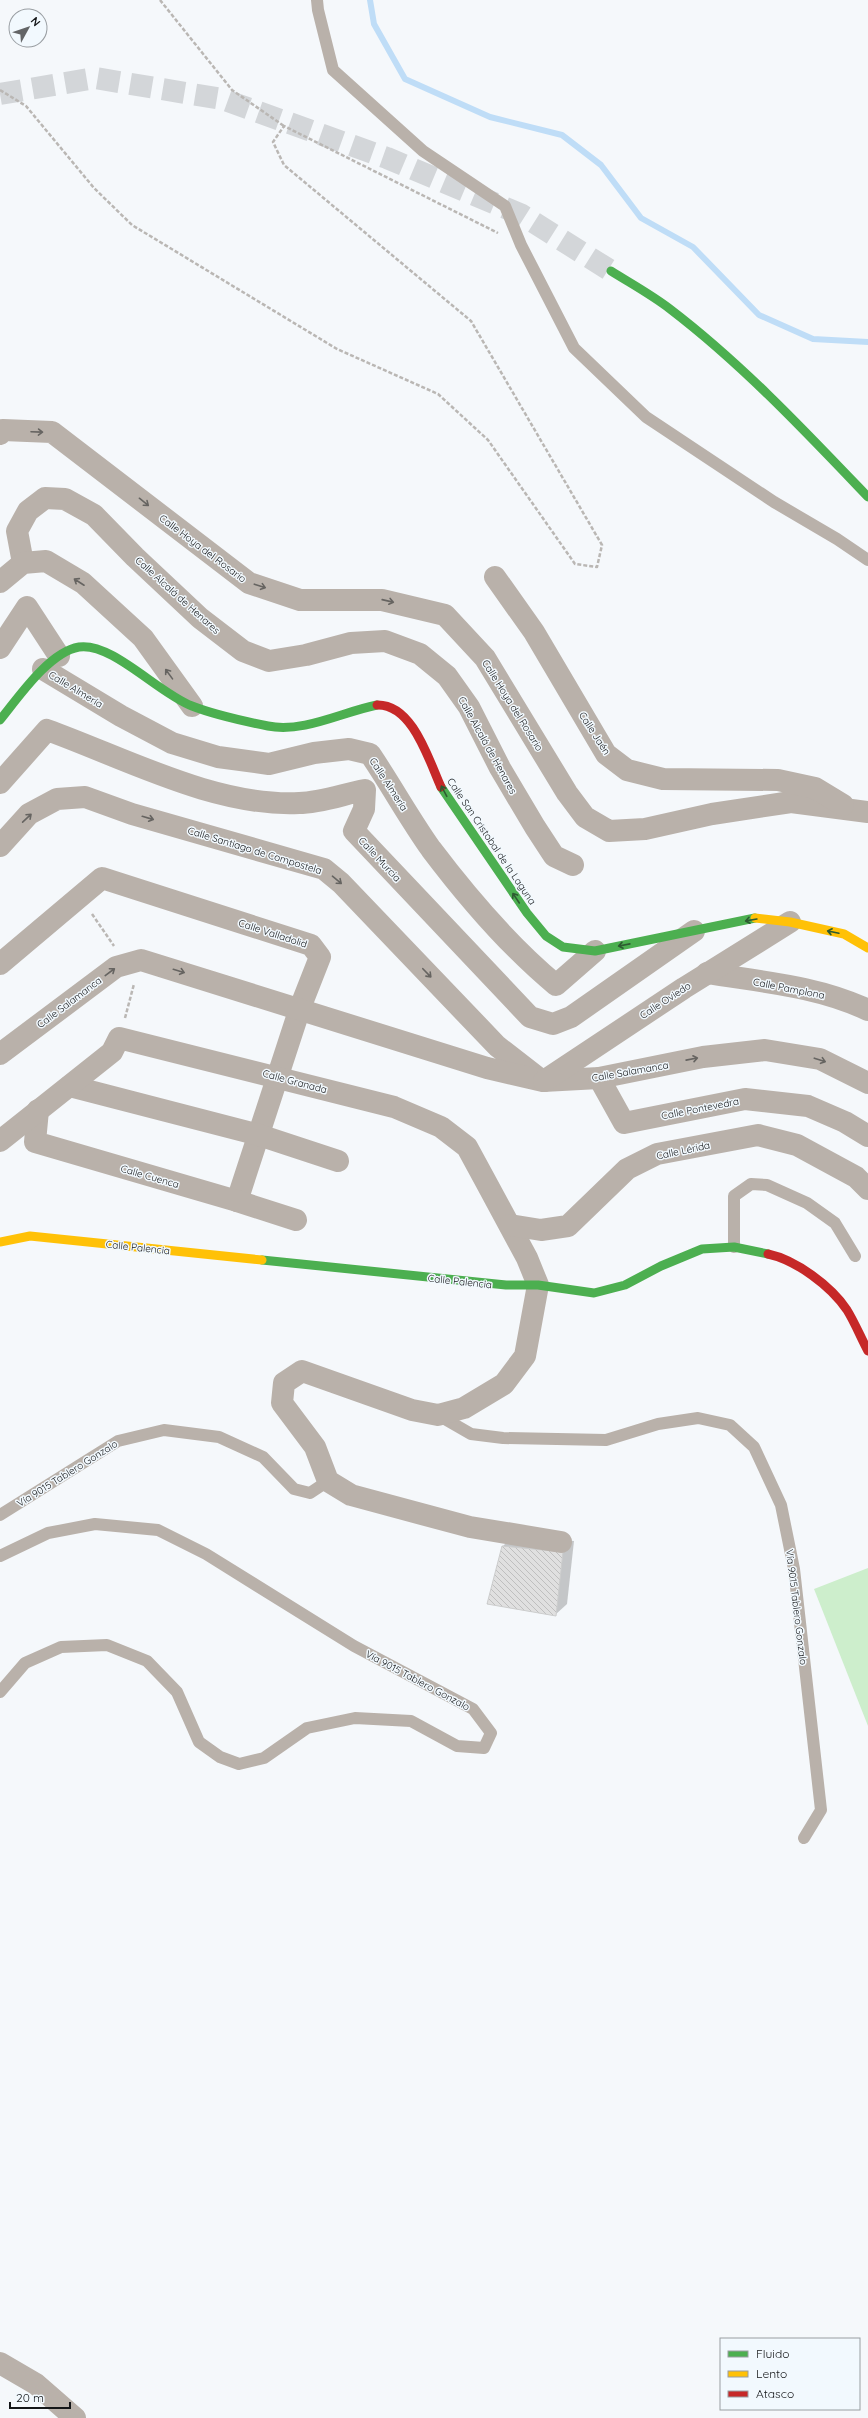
<svg xmlns="http://www.w3.org/2000/svg" width="868" height="2418" font-family="Quicksand,sans-serif">
<defs>
<pattern id="building-back-hatch" width="6" height="6" patternUnits="userSpaceOnUse"><rect width="6" height="6" fill="#e0e0e0"/><path d="M-1 5l2 2M0 0l6 6M5-1l2 2" fill="none" stroke="#bfbfbf"/></pattern>
</defs>
<rect width="100%" height="100%" fill="#f5f8fb"/>
<!-- pitch -->
<polygon fill="#cdeecc" points="868,1568 868,1726 814,1589"/>
<!-- shadow -->
<polygon fill="#0003" points="514,1535 574,1541 567,1604 555,1615 503,1546"/>
<g fill="none" stroke-linecap="round" stroke-linejoin="round">
<!-- stream -->
<polyline stroke="#bfddf7" stroke-width="6" points="370,0 374,24 405,79 490,117 562,135 601,165 641,218 693,247 759,315 813,339 868,342"/>
</g>
<!-- building -->
<polygon fill="url(#building-back-hatch)" stroke="#cccdcd" points="502,1546 563,1552 556,1616 487,1604"/>
<g fill="none" stroke-linecap="round" stroke-linejoin="round">
<!-- secondary-tunnel -->
<polyline stroke="#d3d6d9" stroke-width="22" stroke-dasharray="22 11" stroke-linecap="butt" points="0,94 95,78 222,99 387,158 522,215 611,271"/>
<!-- path -->
<g stroke="#bab7b4" stroke-width="2.5" stroke-dasharray="4 2" stroke-linecap="butt">
<polyline points="160,0 232,90 284,126"/>
<polyline points="0,90 26,106 94,188 132,225 337,349 438,394 488,440 575,564 597,567 602,545 471,321 284,165 273,142 284,126 498,233"/>
<polyline points="92,914 114,946"/>
<polyline points="125,1018 134,984"/>
</g>
<!-- lane -->
<g stroke="#b9b1aa" stroke-width="12">
<polyline points="317,0 318,10 333,70 423,151 505,206 521,245 574,348 646,417 774,502 837,539 868,560"/>
<polyline points="734,1247 734,1196 751,1184 767,1185 807,1203 835,1223 855,1256"/>
<polyline points="438,1415 471,1434 503,1438 606,1440 658,1424 698,1418 730,1425 754,1447 781,1505 794,1569 821,1810 804,1838"/>
<polyline points="0,1515 118,1441 164,1430 219,1437 263,1457 294,1489 310,1493 328,1481"/>
<polyline points="0,1556 48,1533 95,1524 158,1530 206,1554 354,1646 473,1709 491,1733 484,1748 457,1746 411,1721 355,1718 307,1728 264,1758 239,1764 220,1757 199,1742 177,1692 147,1661 107,1645 61,1647 25,1663 0,1692"/>
</g>
<!-- street -->
<g stroke="#b9b1aa" stroke-width="22">
<polyline points="0,434 3,430 52,432 249,583 300,600 382,600 445,615 485,658 567,793 585,817 609,831 645,829 712,814 791,802 868,812"/>
<polyline points="23,563 17,531 28,511 45,498 65,499 94,515 135,557 200,618 243,651 269,661 306,655 351,643 385,641 420,654 447,676 469,707 500,768 535,827 554,856 573,865"/>
<polyline points="495,577 534,632 606,754 627,770 663,779 778,780 815,788 843,805"/>
<polyline points="0,582 23,563 46,561 83,583 143,638 192,706"/>
<polyline points="0,648 27,607 59,656"/>
<path d="M 43,669 L 121,716 L 172,743 L 218,757 L 269,764 L 314,753 L 349,749 L 370,754 C 391,785 409,818 431,849 C 468,898 509,946 556,985 L 595,951"/>
<path d="M 0,783 L 47,730 C 125,758 215,807 299,803 C 320,803 344,794 365,790 L 364,809 L 354,831 L 530,1017 L 553,1024 L 571,1017 L 694,931"/>
<polyline points="0,846 29,814 57,799 85,797 132,814 324,869 341,883 497,1046 537,1077"/>
<polyline points="0,964 102,878 311,945 320,957 300,1008 237,1201"/>
<path d="M 707,973 C 762,982 818,986 868,1010"/>
<polyline points="0,1054 116,967 141,960 487,1068 543,1081 599,1078 703,1057 765,1050 820,1059 868,1083"/>
<polyline points="599,1078 624,1123 745,1099 808,1106 845,1122 868,1136"/>
<polyline points="544,1081 684,988 790,922"/>
<polyline points="70,1086 259,1135 338,1161"/>
<polyline points="38,1110 35,1142 237,1201 296,1220"/>
<polyline points="0,1141 112,1052 119,1038 394,1107 441,1127 467,1147 486,1182 527,1258 538,1285 525,1356 504,1384 464,1408 438,1415 412,1410 302,1371 284,1383 282,1403 315,1447 328,1481 351,1495 470,1527 561,1542"/>
<polyline points="510,1225 541,1230 568,1226 627,1169 657,1154 758,1135 797,1145 856,1177 868,1189"/>
<polyline points="0,2363 36,2384 75,2418"/>
</g>
<!-- fast -->
<g stroke="#4caf50" stroke-width="9">
<path d="M 611,271 C 630,283 652,295 670,309 C 742,364 805,431 868,497"/>
<path d="M 0,720 C 18,698 49,652 79,647 C 112,642 158,693 192,706 C 215,715 243,721 268,726 C 304,733 342,712 377,705"/>
<polyline points="441,787 527,913 546,936 563,947 595,951 755,918"/>
<polyline points="262,1260 506,1285 538,1285 594,1293 625,1285 661,1266 702,1249 734,1247 768,1254"/>
</g>
<!-- slow -->
<g stroke="#ffc107" stroke-width="9">
<polyline points="755,918 790,922 844,934 868,948"/>
<polyline points="0,1242 30,1236 262,1260"/>
</g>
<!-- jam -->
<g stroke="#c62828" stroke-width="9">
<path d="M 377,705 C 413,704 429,761 441,787"/>
<path d="M 768,1254 C 796,1260 831,1286 847,1310 C 855,1323 861,1338 868,1351"/>
</g>
</g>
<!-- one-way arrows -->
<defs><path id="oneway-shaft" d="M-6 0H5M1.5-3L5.5 0L1.5 3" fill="none" stroke-width="1.6" stroke-linecap="round" stroke-linejoin="round"/></defs>
<g stroke="#666461">
<use href="#oneway-shaft" transform="translate(37 432) rotate(2)"/>
<use href="#oneway-shaft" transform="translate(144 502) rotate(39)"/>
<use href="#oneway-shaft" transform="translate(79 582) rotate(-147)"/>
<use href="#oneway-shaft" transform="translate(260 586) rotate(18)"/>
<use href="#oneway-shaft" transform="translate(388 601) rotate(13)"/>
<use href="#oneway-shaft" transform="translate(169 674) rotate(-126)"/>
<use href="#oneway-shaft" transform="translate(27 818) rotate(-43)"/>
<use href="#oneway-shaft" transform="translate(148 818) rotate(16)"/>
<use href="#oneway-shaft" transform="translate(337 880) rotate(40)"/>
<use href="#oneway-shaft" transform="translate(179 971) rotate(17)"/>
<use href="#oneway-shaft" transform="translate(110 972) rotate(-37)"/>
<use href="#oneway-shaft" transform="translate(427 973) rotate(46)"/>
<use href="#oneway-shaft" transform="translate(692 1059) rotate(-11)"/>
<use href="#oneway-shaft" transform="translate(820 1060) rotate(18)"/>
</g>
<g stroke="#2d5b31">
<use href="#oneway-shaft" transform="translate(444 791) rotate(-118)"/>
<use href="#oneway-shaft" transform="translate(516 898) rotate(-124)"/>
<use href="#oneway-shaft" transform="translate(751 920) rotate(170)"/>
<use href="#oneway-shaft" transform="translate(833 932) rotate(-168)"/>
<use href="#oneway-shaft" transform="translate(624 945) rotate(169)"/>
</g>
<g text-anchor="middle" stroke-width="3" stroke-linejoin="round" paint-order="stroke">
<!-- street labels -->
<g font-size="10" fill="#141618" stroke="#f2f9fe">
<text transform="translate(203 548) rotate(37)" y="4">Calle Hoya del Rosario</text>
<text transform="translate(178 595) rotate(42)" y="4">Calle Alcalá de Henares</text>
<text transform="translate(76 689) rotate(31)" y="4">Calle Almería</text>
<text transform="translate(513 705) rotate(58)" y="4">Calle Hoya del Rosario</text>
<text transform="translate(595 733) rotate(57)" y="4">Calle Jaén</text>
<text transform="translate(488 745) rotate(61)" y="4">Calle Alcalá de Henares</text>
<text transform="translate(389 784) rotate(57)" y="4">Calle Almería</text>
<text transform="translate(492 841) rotate(56)" y="4">Calle San Cristobal de la Laguna</text>
<text transform="translate(255 850) rotate(17)" y="4">Calle Santiago de Compostela</text>
<text transform="translate(380 859) rotate(47)" y="4">Calle Murcia</text>
<text transform="translate(273 933) rotate(18)" y="4">Calle Valladolid</text>
<text transform="translate(789 988) rotate(11)" y="4">Calle Pamplona</text>
<text transform="translate(665 1000) rotate(-33)" y="4">Calle Oviedo</text>
<text transform="translate(69 1002) rotate(-37)" y="4">Calle Salamanca</text>
<text transform="translate(630 1071) rotate(-10)" y="4">Calle Salamanca</text>
<text transform="translate(295 1081) rotate(15)" y="4">Calle Granada</text>
<text transform="translate(700 1108) rotate(-11)" y="4">Calle Pontevedra</text>
<text transform="translate(683 1150) rotate(-12)" y="4">Calle Lérida</text>
<text transform="translate(150 1176) rotate(16)" y="4">Calle Cuenca</text>
<text transform="translate(138 1247) rotate(6)" y="4">Calle Palencia</text>
<text transform="translate(460 1281) rotate(6)" y="4">Calle Palencia</text>
<text transform="translate(67 1473) rotate(-32)" y="4">Vía 9015 Tablero Gonzalo</text>
<text transform="translate(797 1607) rotate(83)" y="4">Vía 9015 Tablero Gonzalo</text>
<text transform="translate(418 1680) rotate(28)" y="4">Vía 9015 Tablero Gonzalo</text>
</g>
</g>
<!-- legend -->
<rect x="720" y="2338" width="140" height="72" fill="#f2f9fe" stroke="#999ea2"/>
<rect x="728" y="2351" width="20" height="6" fill="#4caf50" stroke="#999ea2"/>
<text x="756" y="2358" font-size="12" fill="#141618">Fluido</text>
<rect x="728" y="2371" width="20" height="6" fill="#ffc107" stroke="#999ea2"/>
<text x="756" y="2378" font-size="12" fill="#141618">Lento</text>
<rect x="728" y="2391" width="20" height="6" fill="#c62828" stroke="#999ea2"/>
<text x="756" y="2398" font-size="12" fill="#141618">Atasco</text>
<!-- north arrow -->
<g transform="translate(28 28) rotate(50)"><circle r="19" fill="#f2f9fe" stroke="#999ea2"/>
<path d="M0-3L7 15L0 10L-7 15Z" fill="#636567"/>
<text y="-6" font-size="11" font-weight="bold" text-anchor="middle" fill="#141618">N</text>
</g>
<!-- scale -->
<path d="M10 2402v6h60v-6" fill="none" stroke="#141618" stroke-width="2"/>
<text x="16" y="2402" font-size="12" fill="#141618" stroke="#f2f9fe" stroke-width="3" paint-order="stroke">20 m</text>
</svg>
